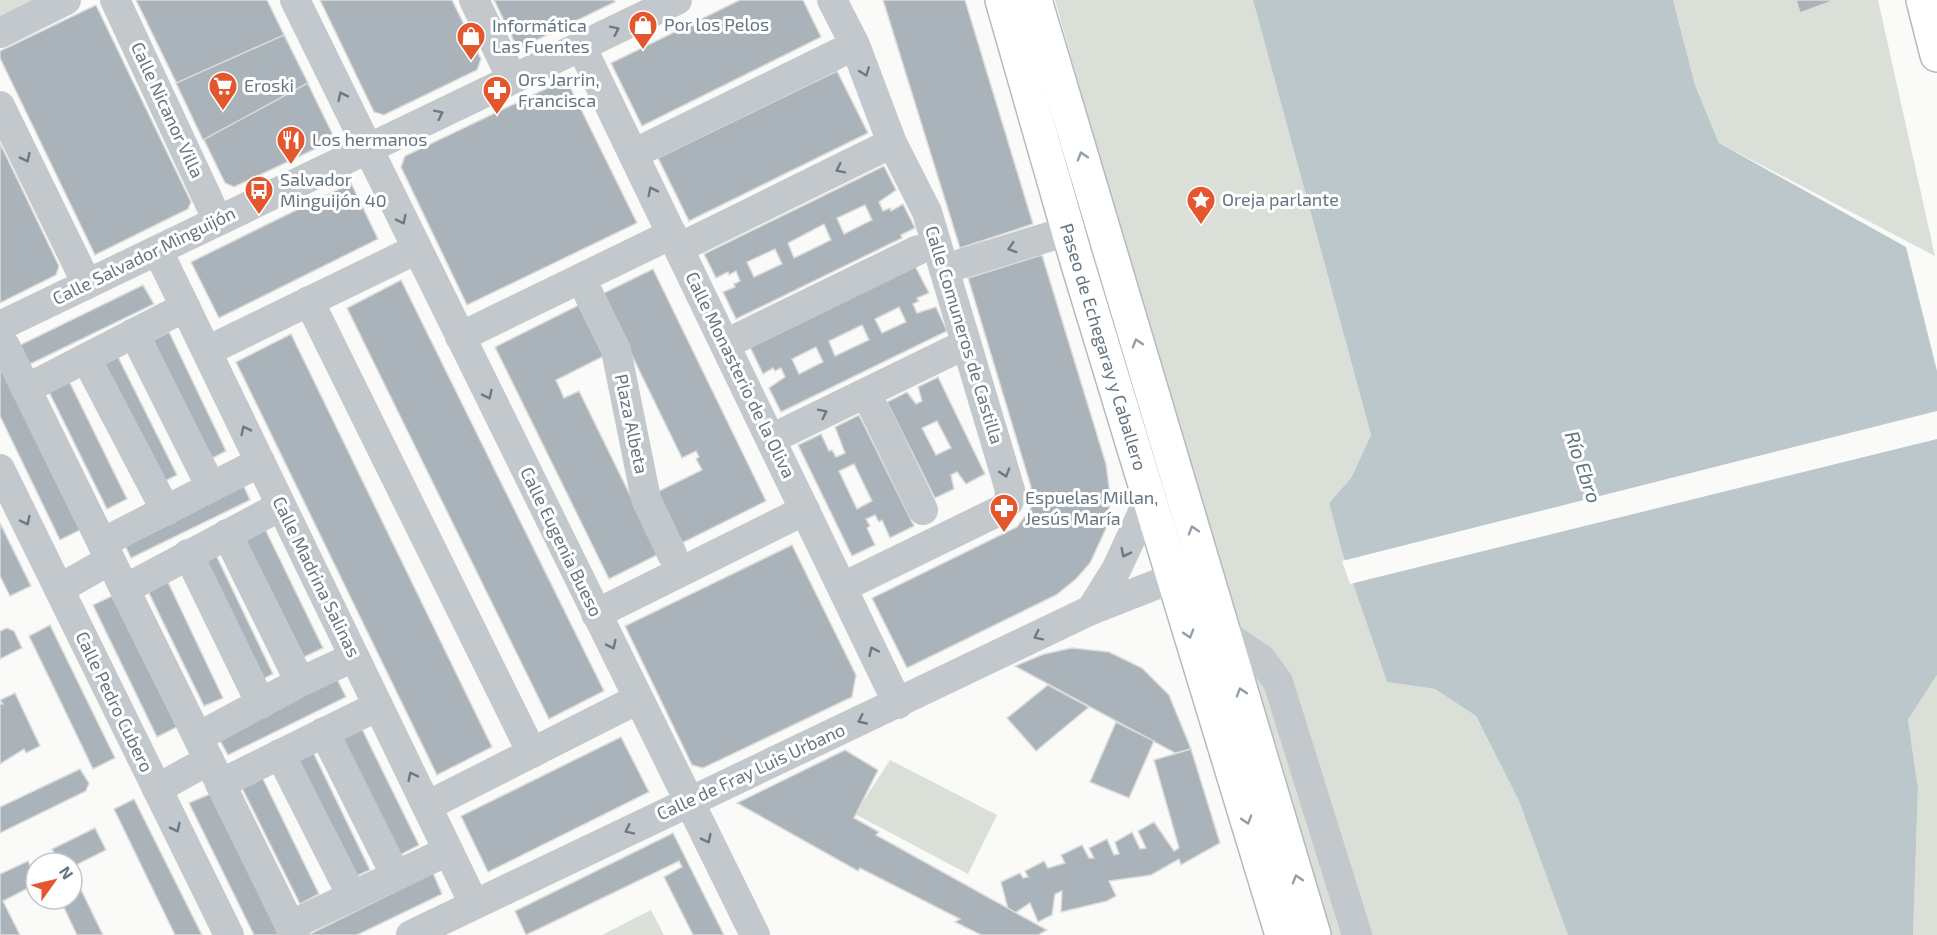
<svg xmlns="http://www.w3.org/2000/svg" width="1937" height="935" font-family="'Exo 2',sans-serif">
<rect width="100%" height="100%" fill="#fafaf8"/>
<!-- green -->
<g fill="#dadfd7">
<polygon points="0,0 49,0 0,24"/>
<polygon points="1055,0 1253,0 1371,435 1351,478 1329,503 1342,552 1387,682 1435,689 1476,716 1519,801 1568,935 1328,935 1172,419"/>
<polygon points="1673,0 1878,0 1935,256 1719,143 1695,85"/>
<polygon points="1937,675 1937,935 1913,935 1918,788 1908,720"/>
<polygon points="890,760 997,815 968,874 855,814"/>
<polygon points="651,910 664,935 602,935"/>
</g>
<!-- water -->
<polygon fill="#bbc7cb" points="1253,0 1673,0 1695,85 1719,143 1906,247 1937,371 1937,675 1908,720 1918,788 1913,935 1568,935 1519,801 1476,716 1435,689 1387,682 1342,552 1329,503 1351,478 1371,435"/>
<!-- pier -->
<polygon fill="#fafaf8" points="1937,411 1937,439 1350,584 1342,561"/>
<!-- building -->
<g fill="#aab3b9" stroke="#dcdcda" stroke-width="1.5" fill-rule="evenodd">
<polygon points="136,0 267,0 332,133 330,142 234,187 225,183"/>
<polygon points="320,0 452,0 481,59 477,70 384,115 374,112"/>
<polygon points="494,0 614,0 615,2 518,49"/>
<polygon points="740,0 803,0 821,37 642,126 611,63"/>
<polygon points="883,0 965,0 1033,224 960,248"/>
<polygon points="1796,0 1835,0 1800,13"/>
<polygon points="96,5 191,202 188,209 95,255 0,58 0,51"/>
<polygon points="284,35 308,83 203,140 176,83"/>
<polygon points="837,71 868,133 689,221 658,158"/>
<polygon points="560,82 569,85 637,223 467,305 401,167 405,156"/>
<polygon points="0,143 59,266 56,275 0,303"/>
<path d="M 884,166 L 896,190 L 879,202 L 883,211 L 890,208 L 891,211 L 903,204 L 915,228 L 901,235 L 902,238 L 736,319 L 723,292 L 735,287 L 734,284 L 740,281 L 736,271 L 729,275 L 728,272 L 716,278 L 704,254 ZM 865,205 L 872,220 L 844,234 L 837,218 ZM 824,224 L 831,240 L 794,258 L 788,243 ZM 775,249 L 782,264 L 754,277 L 747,262 Z"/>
<polygon points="351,183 378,239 219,318 191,262"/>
<polygon points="1042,255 1106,464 1110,495 1108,524 1090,563 1076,579 1056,595 907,668 872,598 1017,527 1031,508 1031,487 968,278"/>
<path d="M 915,266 L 929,293 L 917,298 L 919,301 L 913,304 L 917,313 L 936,307 L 947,331 L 781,412 L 769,388 L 785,377 L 781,368 L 775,371 L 773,368 L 763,374 L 750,347 ZM 899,307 L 906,322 L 882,333 L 875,319 ZM 862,325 L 869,340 L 835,356 L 829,341 ZM 816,347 L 823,362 L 799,374 L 792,359 Z"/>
<polygon points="653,269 766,501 682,543 657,492 702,470 696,459 699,457 696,451 682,458 602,294"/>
<polygon points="401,280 604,691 549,719 347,308"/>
<polygon points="143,285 154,304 24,367 14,348"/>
<polygon points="579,305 604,356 556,380 564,398 579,391 659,554 609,579 495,347"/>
<polygon points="169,332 226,451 207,461 149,342"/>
<polygon points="291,334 492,747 437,775 236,362"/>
<polygon points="118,357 177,475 157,485 98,366"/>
<polygon points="0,366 80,530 60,540 0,416"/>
<path d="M 938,377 L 985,474 L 966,484 L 957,472 L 951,475 L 954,489 L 935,498 L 887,402 L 907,392 L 916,404 L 922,401 L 918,387 ZM 937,421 L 951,448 L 936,455 L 922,428 Z"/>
<polygon points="69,381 127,499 107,509 48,390"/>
<path d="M 859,415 L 914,526 L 890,538 L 882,520 L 879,522 L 875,515 L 866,519 L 870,526 L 867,528 L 875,545 L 852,556 L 798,445 L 821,434 L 829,451 L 832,450 L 836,457 L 845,453 L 835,427 ZM 854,464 L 872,501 L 857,509 L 839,471 Z"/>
<polygon points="241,480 250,500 131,558 122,539"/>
<polygon points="0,523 31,586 10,596 0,576"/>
<polygon points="265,529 323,648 304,657 245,539"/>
<polygon points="792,545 856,675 852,697 703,768 692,765 625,626"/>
<polygon points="215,553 273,674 254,683 195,563"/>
<polygon points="166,578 223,698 204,706 146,587"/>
<polygon points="112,596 177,727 157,737 93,605"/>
<polygon points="50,625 115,758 93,769 29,636"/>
<polygon points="7,628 14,631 22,648 0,659 0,631"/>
<polygon points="1072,648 1109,652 1142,668 1169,695 1191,749 1175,753 1015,666 1044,654"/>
<polygon points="336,677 346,697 228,755 218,737"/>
<polygon points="1048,685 1089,707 1036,751 1007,718"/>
<polygon points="15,693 40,746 26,753 24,749 0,764 0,704 3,704 0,700"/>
<polygon points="1116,722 1154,741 1129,798 1090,782"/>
<polygon points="361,727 419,845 400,855 342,737"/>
<polygon points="621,737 649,792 488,872 461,816"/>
<polygon points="1191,749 1220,843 1181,865 1179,859 1151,875 1109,881 1116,896 1107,901 1061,912 1062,891 1055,894 1052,915 1038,922 1030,903 1015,913 1008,909 1001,882 1020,873 1023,878 1028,877 1025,871 1044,861 1048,868 1065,863 1061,855 1082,845 1089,858 1094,858 1089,848 1107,839 1114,855 1119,854 1115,842 1132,832 1140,849 1146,848 1138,831 1154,822 1174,851 1179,848 1154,760"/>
<polygon points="312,750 370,870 350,879 292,760"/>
<polygon points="845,750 878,770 854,818 879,832 876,835 1047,930 1038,935 981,935 955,922 960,919 860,868 858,871 737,803"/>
<polygon points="80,769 89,783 86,791 0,833 0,807"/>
<polygon points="261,775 319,894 300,904 241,786"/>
<polygon points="210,794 279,935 254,935 189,803"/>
<polygon points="134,799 202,935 175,935 114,809"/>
<polygon points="95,828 106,850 72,867 72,863 59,863 52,849"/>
<polygon points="673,833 724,935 693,935 664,877 682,867 679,861 526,935 515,911"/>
<polygon points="28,861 36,878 36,884 3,901 20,935 0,935 0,874"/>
<polygon points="72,871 103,935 77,935 60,899 72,899"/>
<polygon points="433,873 442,894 357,935 308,935"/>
</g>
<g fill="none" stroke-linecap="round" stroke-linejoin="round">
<!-- major casing -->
<g stroke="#b5babe" stroke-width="36">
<g id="major">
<polyline points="1002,0 1076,258 1282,935"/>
<polyline points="1035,0 1314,935"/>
<polyline points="1923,0 1937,55"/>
</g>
</g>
<!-- minor -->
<g stroke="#c3c8cc" stroke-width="30">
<polyline points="115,0 218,221"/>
<polyline points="295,0 755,935"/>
<polyline points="474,0 512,79"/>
<polyline points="832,0 855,45 892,143 927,212 1010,490 1009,501 1003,509 843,587"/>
<polyline points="0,33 66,0"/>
<polyline points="581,46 898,704"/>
<polyline points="0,106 87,284"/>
<polyline points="633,154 839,53"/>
<polyline points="679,248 892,143"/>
<polyline points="158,251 474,904"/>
<polyline points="944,269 1068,231"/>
<polyline points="589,295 616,350 646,499 672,554"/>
<polyline points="309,301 532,753"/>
<polyline points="0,326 677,0"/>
<polyline points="134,333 211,487"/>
<polyline points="460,337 672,234"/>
<polyline points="740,337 918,250"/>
<polyline points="5,346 295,935"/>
<polyline points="207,351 417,249"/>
<polyline points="86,358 166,511"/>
<polyline points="26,389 185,307"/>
<polyline points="872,405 923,510"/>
<polyline points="771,439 966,344"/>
<polyline points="0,469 229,935"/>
<polyline points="227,534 300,682"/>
<polyline points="102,543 260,462"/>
<polyline points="188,554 261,704"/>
<polyline points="59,589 110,560"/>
<polyline points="125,589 281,506"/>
<polyline points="1091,610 1116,570 1149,499"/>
<polyline points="596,614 805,510"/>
<polyline points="1224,634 1262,660 1278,682 1357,935"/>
<polyline points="324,732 396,876"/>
<polyline points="198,737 300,682 354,657"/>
<polyline points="280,754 352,896"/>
<polyline points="220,784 378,706"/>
<polyline points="157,789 209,760"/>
<polyline points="427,806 638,699"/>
<polyline points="291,925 448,851"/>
<polyline points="411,935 1091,610 1178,576 1197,578"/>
</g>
<!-- major -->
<use href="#major" stroke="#fff" stroke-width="33"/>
</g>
<!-- one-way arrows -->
<defs><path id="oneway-chevron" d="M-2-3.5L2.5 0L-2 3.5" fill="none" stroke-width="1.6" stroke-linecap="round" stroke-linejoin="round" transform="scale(1.5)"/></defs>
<g stroke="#6a7a87">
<use href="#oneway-chevron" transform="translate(615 30) rotate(-26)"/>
<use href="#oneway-chevron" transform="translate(865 72) rotate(69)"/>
<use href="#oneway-chevron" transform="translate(342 96) rotate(-116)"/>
<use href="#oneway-chevron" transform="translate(439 114) rotate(-26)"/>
<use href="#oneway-chevron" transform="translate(26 158) rotate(64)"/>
<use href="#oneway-chevron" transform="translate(840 169) rotate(154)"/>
<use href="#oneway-chevron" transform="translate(652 191) rotate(-116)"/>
<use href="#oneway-chevron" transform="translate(402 220) rotate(64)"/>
<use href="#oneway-chevron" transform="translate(1012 248) rotate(163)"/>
<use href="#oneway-chevron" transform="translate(488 395) rotate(64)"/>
<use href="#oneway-chevron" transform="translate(823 413) rotate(-26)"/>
<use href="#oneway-chevron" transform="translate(245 430) rotate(-116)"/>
<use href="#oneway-chevron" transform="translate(1005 473) rotate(73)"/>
<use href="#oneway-chevron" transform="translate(26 521) rotate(64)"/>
<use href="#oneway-chevron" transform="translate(1125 553) rotate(116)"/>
<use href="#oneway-chevron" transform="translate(1038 636) rotate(154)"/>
<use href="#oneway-chevron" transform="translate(612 645) rotate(64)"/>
<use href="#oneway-chevron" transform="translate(873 651) rotate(-115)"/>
<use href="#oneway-chevron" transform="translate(862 720) rotate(155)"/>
<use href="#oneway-chevron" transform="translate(412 776) rotate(-116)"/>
<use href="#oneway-chevron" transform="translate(176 828) rotate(64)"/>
<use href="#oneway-chevron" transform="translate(629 830) rotate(154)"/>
<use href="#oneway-chevron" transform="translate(707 839) rotate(64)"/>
</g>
<g stroke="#939fa8">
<use href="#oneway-chevron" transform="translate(1082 156) rotate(-107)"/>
<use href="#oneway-chevron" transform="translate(1137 343) rotate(-107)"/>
<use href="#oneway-chevron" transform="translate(1193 530) rotate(-107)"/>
<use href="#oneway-chevron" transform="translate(1189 634) rotate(73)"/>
<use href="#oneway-chevron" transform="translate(1241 692) rotate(-107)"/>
<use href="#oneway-chevron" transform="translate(1247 820) rotate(73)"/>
<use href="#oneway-chevron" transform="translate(1297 879) rotate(-107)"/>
</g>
<!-- icons -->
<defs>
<g id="shop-pin" transform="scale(1.5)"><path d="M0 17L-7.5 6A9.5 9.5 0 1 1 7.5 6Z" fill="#e4572e" stroke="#fff"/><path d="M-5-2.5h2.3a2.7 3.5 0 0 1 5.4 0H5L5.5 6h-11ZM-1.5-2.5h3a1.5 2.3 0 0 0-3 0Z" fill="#fff"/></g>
<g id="supermarket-pin" transform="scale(1.5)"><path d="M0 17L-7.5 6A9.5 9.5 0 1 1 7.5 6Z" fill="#e4572e" stroke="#fff"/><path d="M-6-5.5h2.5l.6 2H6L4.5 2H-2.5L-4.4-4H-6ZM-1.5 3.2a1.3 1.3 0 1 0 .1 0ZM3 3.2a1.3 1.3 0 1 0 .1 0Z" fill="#fff"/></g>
<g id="pharmacy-pin" transform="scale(1.5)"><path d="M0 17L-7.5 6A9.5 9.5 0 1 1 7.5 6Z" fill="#e4572e" stroke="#fff"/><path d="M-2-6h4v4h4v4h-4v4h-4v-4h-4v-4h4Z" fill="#fff"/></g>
<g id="restaurant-pin" transform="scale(1.5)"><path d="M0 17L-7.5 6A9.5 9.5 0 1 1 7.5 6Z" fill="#e4572e" stroke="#fff"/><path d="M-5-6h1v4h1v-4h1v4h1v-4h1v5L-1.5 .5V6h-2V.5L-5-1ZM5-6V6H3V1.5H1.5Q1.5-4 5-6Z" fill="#fff"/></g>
<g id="bus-pin" transform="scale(1.5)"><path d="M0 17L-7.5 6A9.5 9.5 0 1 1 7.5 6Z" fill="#e4572e" stroke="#fff"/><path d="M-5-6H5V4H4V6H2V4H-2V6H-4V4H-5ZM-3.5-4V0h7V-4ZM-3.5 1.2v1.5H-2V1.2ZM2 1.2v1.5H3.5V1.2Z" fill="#fff"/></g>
<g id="sight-pin" transform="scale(1.5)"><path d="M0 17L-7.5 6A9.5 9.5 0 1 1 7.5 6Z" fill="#e4572e" stroke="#fff"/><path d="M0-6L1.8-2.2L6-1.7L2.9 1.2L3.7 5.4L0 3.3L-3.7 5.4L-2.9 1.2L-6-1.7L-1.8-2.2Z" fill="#fff"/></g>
</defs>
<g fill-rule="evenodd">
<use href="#shop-pin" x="643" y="25"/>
<use href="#shop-pin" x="471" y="36"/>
<use href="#supermarket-pin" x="223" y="86"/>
<use href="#pharmacy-pin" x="497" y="90"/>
<use href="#restaurant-pin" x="291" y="140"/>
<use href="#bus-pin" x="259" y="190"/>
<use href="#sight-pin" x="1201" y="200"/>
<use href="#pharmacy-pin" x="1004" y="508"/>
</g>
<g text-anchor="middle" stroke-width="6" stroke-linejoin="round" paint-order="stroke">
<!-- poi labels -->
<g font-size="18" fill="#657683" stroke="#fff" text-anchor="start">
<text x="664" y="31">Por los Pelos</text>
<text x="492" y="32">Informática<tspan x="492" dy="21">Las Fuentes</tspan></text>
<text x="518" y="86">Ors Jarrin,<tspan x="518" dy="21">Francisca</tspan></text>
<text x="244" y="92">Eroski</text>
<text x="312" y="146">Los hermanos</text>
<text x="280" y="186">Salvador<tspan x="280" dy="21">Minguijón 40</tspan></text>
<text x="1222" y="206">Oreja parlante</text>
<text x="1025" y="504">Espuelas Millan,<tspan x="1025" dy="21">Jesús María</tspan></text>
</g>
<!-- street labels -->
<g font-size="18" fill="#657683" stroke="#fff">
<text transform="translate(167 110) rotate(65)" y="6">Calle Nicanor Villa</text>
<text transform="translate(144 256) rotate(-26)" y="6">Calle Salvador Minguijón</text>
<text transform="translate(964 335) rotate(73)" y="6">Calle Comuneros de Castilla</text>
<text transform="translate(1103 347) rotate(73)" y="6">Paseo de Echegaray y Caballero</text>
<text transform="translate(740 375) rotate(64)" y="6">Calle Monasterio de la Oliva</text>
<text transform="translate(631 424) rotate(78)" y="6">Plaza Albeta</text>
<text transform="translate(561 542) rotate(64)" y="6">Calle Eugenia Bueso</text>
<text transform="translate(316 577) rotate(64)" y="6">Calle Madrina Salinas</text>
<text transform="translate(114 702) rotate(64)" y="6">Calle Pedro Cubero</text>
<text transform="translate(751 772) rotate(-25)" y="6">Calle de Fray Luis Urbano</text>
</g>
<!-- water labels -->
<g font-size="20" font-style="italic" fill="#60757c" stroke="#fff">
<text transform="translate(1583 467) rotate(71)" y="7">Río Ebro</text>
</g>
</g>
<!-- north arrow -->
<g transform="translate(54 881) rotate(56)"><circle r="28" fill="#ffffff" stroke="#c1c8cd" stroke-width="1.5"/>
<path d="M0-4.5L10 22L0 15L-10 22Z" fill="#e4572e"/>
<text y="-9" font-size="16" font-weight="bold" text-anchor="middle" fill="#657683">N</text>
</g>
</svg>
